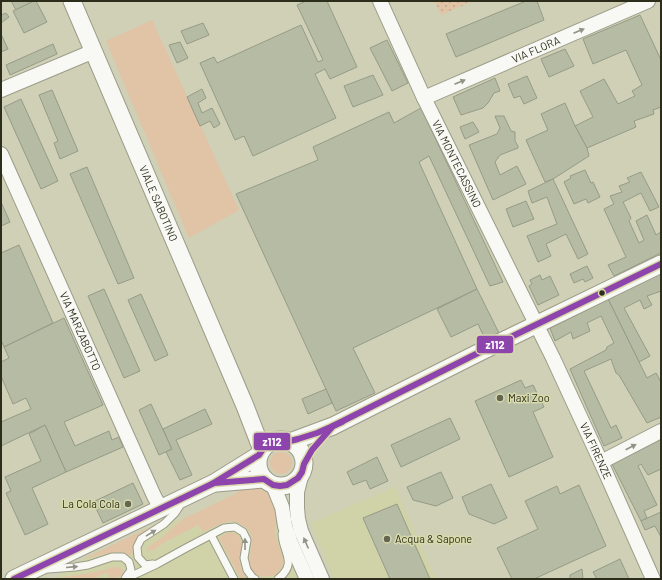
<svg xmlns="http://www.w3.org/2000/svg" width="662" height="580" font-family="Barlow,sans-serif">
<defs>
<pattern id="park-dots" width="8" height="8" patternUnits="userSpaceOnUse"><rect width="8" height="8" fill="#e1c3a6"/><path d="M2 2h.1M6 6h.1" fill="none" stroke="#c1a88e" stroke-width="1.8" stroke-linecap="round"/></pattern>
</defs>
<rect width="100%" height="100%" fill="#cfd0b6"/>
<!-- built -->
<g fill="#d0d2a8">
<polygon points="247,485 268,493 301,579 54,579 83,559 157,524 183,519 235,494"/>
<polygon points="395,487 436,579 334,579 311,523"/>
</g>
<!-- grass -->
<g fill="#e1c3a6">
<polygon points="152,20 239,210 189,238 106,41"/>
<circle cx="281" cy="463" r="11"/>
<path d="M 247,485 C 263,488 281,498 278,517 C 277,523 274,529 275,535 C 276,538 277,541 278,544 C 284,560 286,562 276,575 C 263,578 249,578 250,560 C 250,553 253,546 252,538 C 252,534 247,528 244,526 C 238,522 232,520 226,522 C 218,524 210,529 203,532 L 198,525 L 165,542 L 153,550 L 147,551 L 147,548 L 164,536 L 183,519 L 235,494 Z"/>
<path d="M 157,524 C 141,535 133,535 132,556 L 121,552 L 108,553 L 83,559 Z"/>
<path d="M 229,532 L 237,534 C 239,537 241,540 241,543 C 242,556 236,569 248,579 L 241,579 L 219,538 Z"/>
<polygon points="115,567 121,568 124,574 114,579 110,579 107,572 93,579 54,579 58,578 96,572"/>
</g>
<!-- park -->
<polygon fill="url(#park-dots)" points="434,1 473,1 441,15"/>
<!-- building -->
<g fill="#b5bca3" stroke="#969b87">
<polygon points="11,1 34,1 16,10"/>
<polygon points="34,1 36,1 47,22 24,33 13,11"/>
<polygon points="306,1 327,1 357,67 330,79 325,69 315,74 336,118 253,156 244,136 235,140 200,63 214,57 217,63 301,25 318,62 323,60 297,5"/>
<polygon points="526,1 537,1 544,20 456,57 446,34"/>
<polygon points="6,13 9,17 1,23 1,15"/>
<polygon points="640,15 661,60 661,107 653,110 654,114 634,121 636,127 587,148 575,126 593,117 580,91 604,79 618,104 635,96 632,91 642,85 626,50 593,64 583,39"/>
<polygon points="203,23 209,35 187,44 181,31"/>
<polygon points="1,34 8,49 1,52"/>
<polygon points="387,40 408,83 392,91 370,48"/>
<polygon points="180,42 188,58 177,63 169,45"/>
<polygon points="53,44 57,54 10,75 6,65"/>
<polygon points="565,49 574,66 549,77 541,59"/>
<polygon points="373,75 383,95 353,107 344,86"/>
<polygon points="527,76 537,98 524,104 520,96 514,98 508,84"/>
<polygon points="495,78 500,91 494,93 488,103 483,108 461,115 453,97"/>
<polygon points="202,89 206,98 198,103 202,113 212,108 220,124 214,128 210,121 200,126 187,97"/>
<polygon points="52,90 78,151 60,159 54,143 58,141 39,95"/>
<polygon points="21,99 58,181 41,189 4,107"/>
<polygon points="565,103 575,126 587,148 589,156 553,179 545,182 526,140 548,130 541,114"/>
<polygon points="421,108 503,282 490,286 429,156 419,162 477,289 353,348 375,393 336,411 236,194 318,160 313,147 389,112 394,123"/>
<polygon points="495,116 504,116 511,131 515,132 515,141 518,146 518,148 500,155 495,162 500,175 517,166 526,184 493,200 469,145 497,134 500,128"/>
<polygon points="473,122 479,132 465,139 460,127"/>
<polygon points="87,167 134,278 118,284 70,174"/>
<polygon points="585,170 591,183 593,182 600,197 588,203 586,199 574,204 564,182 571,178 570,176"/>
<polygon points="641,172 659,207 650,211 641,193 623,202 631,218 629,221 639,243 644,240 636,221 647,215 656,235 661,232 661,253 614,276 608,265 626,257 604,209 614,204 610,196 622,192 619,186 630,182 627,178"/>
<polygon points="553,179 588,254 578,259 566,234 546,244 551,256 538,262 527,236 557,224 547,197 532,203 528,191"/>
<polygon points="526,201 534,219 513,227 506,209"/>
<polygon points="1,202 10,222 1,226"/>
<polygon points="19,245 53,323 4,347 2,342 1,342 1,253"/>
<polygon points="587,266 593,278 585,282 583,279 574,283 570,274"/>
<polygon points="661,273 661,291 647,296 652,305 644,309 640,300 624,308 650,356 639,362 608,299"/>
<polygon points="540,275 542,280 550,276 559,295 538,305 529,286 532,284 530,280"/>
<polygon points="104,289 140,371 124,378 88,296"/>
<polygon points="477,289 499,333 485,339 478,324 451,337 437,309"/>
<polygon points="141,294 168,355 155,361 128,300"/>
<polygon points="608,299 647,378 656,373 661,382 661,417 647,423 619,375 616,373 611,359 584,371 611,428 616,425 622,438 604,446 570,369 606,350 607,347 614,343 601,316 587,323 590,331 573,339 571,332 555,341 550,328"/>
<polygon points="64,318 103,405 64,422 75,446 109,431 112,440 119,437 123,447 66,472 45,425 1,446 1,422 31,409 26,398 13,404 1,376 1,362 9,358 4,347"/>
<polygon points="521,380 525,388 533,385 544,407 533,412 553,457 509,477 475,401"/>
<polygon points="326,389 332,403 308,414 302,399"/>
<polygon points="151,404 172,449 159,455 139,410"/>
<polygon points="205,409 212,424 176,440 192,475 180,480 166,452 172,449 163,429"/>
<polygon points="450,418 460,439 401,467 391,445"/>
<polygon points="45,425 66,472 32,488 48,524 25,535 6,493 11,491 5,477 41,461 29,434"/>
<polygon points="661,439 661,469 648,475 641,464 638,466 657,505 644,511 647,518 641,521 611,462"/>
<polygon points="377,457 388,481 370,489 366,480 353,485 347,472"/>
<polygon points="441,472 453,498 436,506 413,500 407,487"/>
<polygon points="133,483 143,504 103,523 93,502"/>
<polygon points="491,484 507,518 494,524 469,514 462,497"/>
<polygon points="579,485 606,546 534,579 512,579 497,548 538,529 525,501 557,486 560,494"/>
<polygon points="397,504 430,579 390,579 363,518"/>
<polygon points="661,512 661,537 655,526 645,530 641,521"/>
<polygon points="620,559 629,579 597,579 593,572"/>
<polygon points="582,569 583,579 570,579 570,575"/>
</g>
<g fill="none" stroke-linecap="round" stroke-linejoin="round">
<!-- service casing -->
<g stroke="#9b9c88" stroke-width="9">
<g id="service">
<polyline points="211,535 234,579"/>
<polyline points="153,564 145,565 138,557 137,547 141,539 164,524 175,513 181,504"/>
<polyline points="48,569 75,567 88,565 112,557 123,557 129,562 131,570 126,577"/>
<polyline points="125,579 157,564 186,548 224,528 235,527 243,532 247,540 244,558 247,570 253,578 255,579"/>
<path d="M 278,579 C 298,563 283,553 282,534"/>
</g>
</g>
<!-- minor casing -->
<g stroke="#9b9c88" stroke-width="16">
<g id="minor">
<path id="s1" d="M 380,1 L 424,98 L 553,358 L 601,462 L 653,579"/>
<polyline points="1,90 94,51"/>
<path id="s2" d="M 424,98 L 648,1"/>
<path id="s3" d="M 1,154 L 154,496 L 161,509"/>
<polyline points="601,462 661,431"/>
<polyline points="302,472 297,492 297,508 298,519 301,531 322,579"/>
<polyline points="273,485 282,507 285,526 290,541 307,579"/>
</g>
</g>
<!-- tertiary casing -->
<g stroke="#9b9c88" stroke-width="19">
<g id="tertiary">
<path id="s4" d="M 72,1 L 245,406 L 262,450"/>
<circle cx="281" cy="463" r="23"/>
<polyline points="290,442 333,426 480,352 661,264"/>
<polyline points="216,483 264,479"/>
<polyline points="14,579 214,483 259,455"/>
</g>
</g>
<!-- service -->
<use href="#service" stroke="#f8f8f4" stroke-width="7"/>
<!-- minor -->
<use href="#minor" stroke="#f8f8f4" stroke-width="14"/>
<!-- tertiary -->
<use href="#tertiary" stroke="#f8f8f4" stroke-width="17"/>
<!-- bus-1 casing -->
<g stroke="#d9dbac" stroke-width="9">
<g id="bus-1">
<polyline points="212,484 259,455 265,446 271,442 277,440 290,441 298,439 317,433 342,422"/>
<polyline points="14,579 214,483 264,479 273,485 280,486 287,485 298,478 302,472 304,464 312,450 333,426 480,352 661,264"/>
</g>
</g>
<!-- bus-1 -->
<use href="#bus-1" stroke="#8e44ad" stroke-width="6"/>
</g>
<!-- one-way arrows -->
<defs><path id="oneway-solid" d="M-6-.8H1V-3.2L6.5 0L1 3.2V.8H-6Z"/></defs>
<g fill="#929287">
<use href="#oneway-solid" transform="translate(579 31) rotate(-23)"/>
<use href="#oneway-solid" transform="translate(460 82) rotate(-23)"/>
<use href="#oneway-solid" transform="translate(631 447) rotate(-27)"/>
<use href="#oneway-solid" transform="translate(151 533) rotate(-31)"/>
<use href="#oneway-solid" transform="translate(306 543) rotate(-114)"/>
<use href="#oneway-solid" transform="translate(245 544) rotate(-90)"/>
<use href="#oneway-solid" transform="translate(72 567) rotate(-5)"/>
</g>
<!-- markers -->
<circle fill="#2c2d1a" stroke="#d9dbac" stroke-width="1.5" cx="602" cy="293" r="3.5"/>
<g fill="#656651" stroke="#d9dbac" stroke-width="1.5">
<circle cx="500" cy="398" r="4"/>
<circle cx="128" cy="504" r="4"/>
<circle cx="387" cy="539" r="4"/>
</g>
<g text-anchor="middle" stroke-width="3" stroke-linejoin="round" paint-order="stroke">
<!-- street labels -->
<g font-size="11" fill="#2c2d1a" stroke="#d9dbac">
<text dy="4" stroke="none"><textPath href="#s2" startOffset="122">VIA FLORA</textPath></text>
<text dy="4" stroke="none"><textPath href="#s1" startOffset="180">VIA MONTECASSINO</textPath></text>
<text dy="4" stroke="none"><textPath href="#s4" startOffset="220">VIALE SABOTINO</textPath></text>
<text dy="4" stroke="none"><textPath href="#s3" startOffset="194">VIA MARZABOTTO</textPath></text>
<text dy="4" stroke="none"><textPath href="#s1" startOffset="499">VIA FIRENZE</textPath></text>
</g>
<!-- poi labels -->
<g font-size="11" fill="#2c2d1a" stroke="#d9dbac" text-anchor="start">
<text x="508" y="402">Maxi Zoo</text>
<text x="120" y="508" text-anchor="end">La Cola Cola</text>
<text x="395" y="543">Acqua &amp; Sapone</text>
</g>
</g>
<g stroke="#d9dbac" stroke-width="1.5">
<rect x="476" y="335" width="38" height="19" rx="4" fill="#8e44ad"/>
<rect x="253" y="432" width="38" height="19" rx="4" fill="#8e44ad"/>
</g>
<g font-size="11" text-anchor="middle" font-weight="bold" fill="#fff">
<text x="495" y="349">z112</text>
<text x="272" y="446">z112</text>
</g>
<!-- border -->
<rect width="662" height="580" fill="none" stroke="#2c2d1a" stroke-width="4"/>
</svg>
